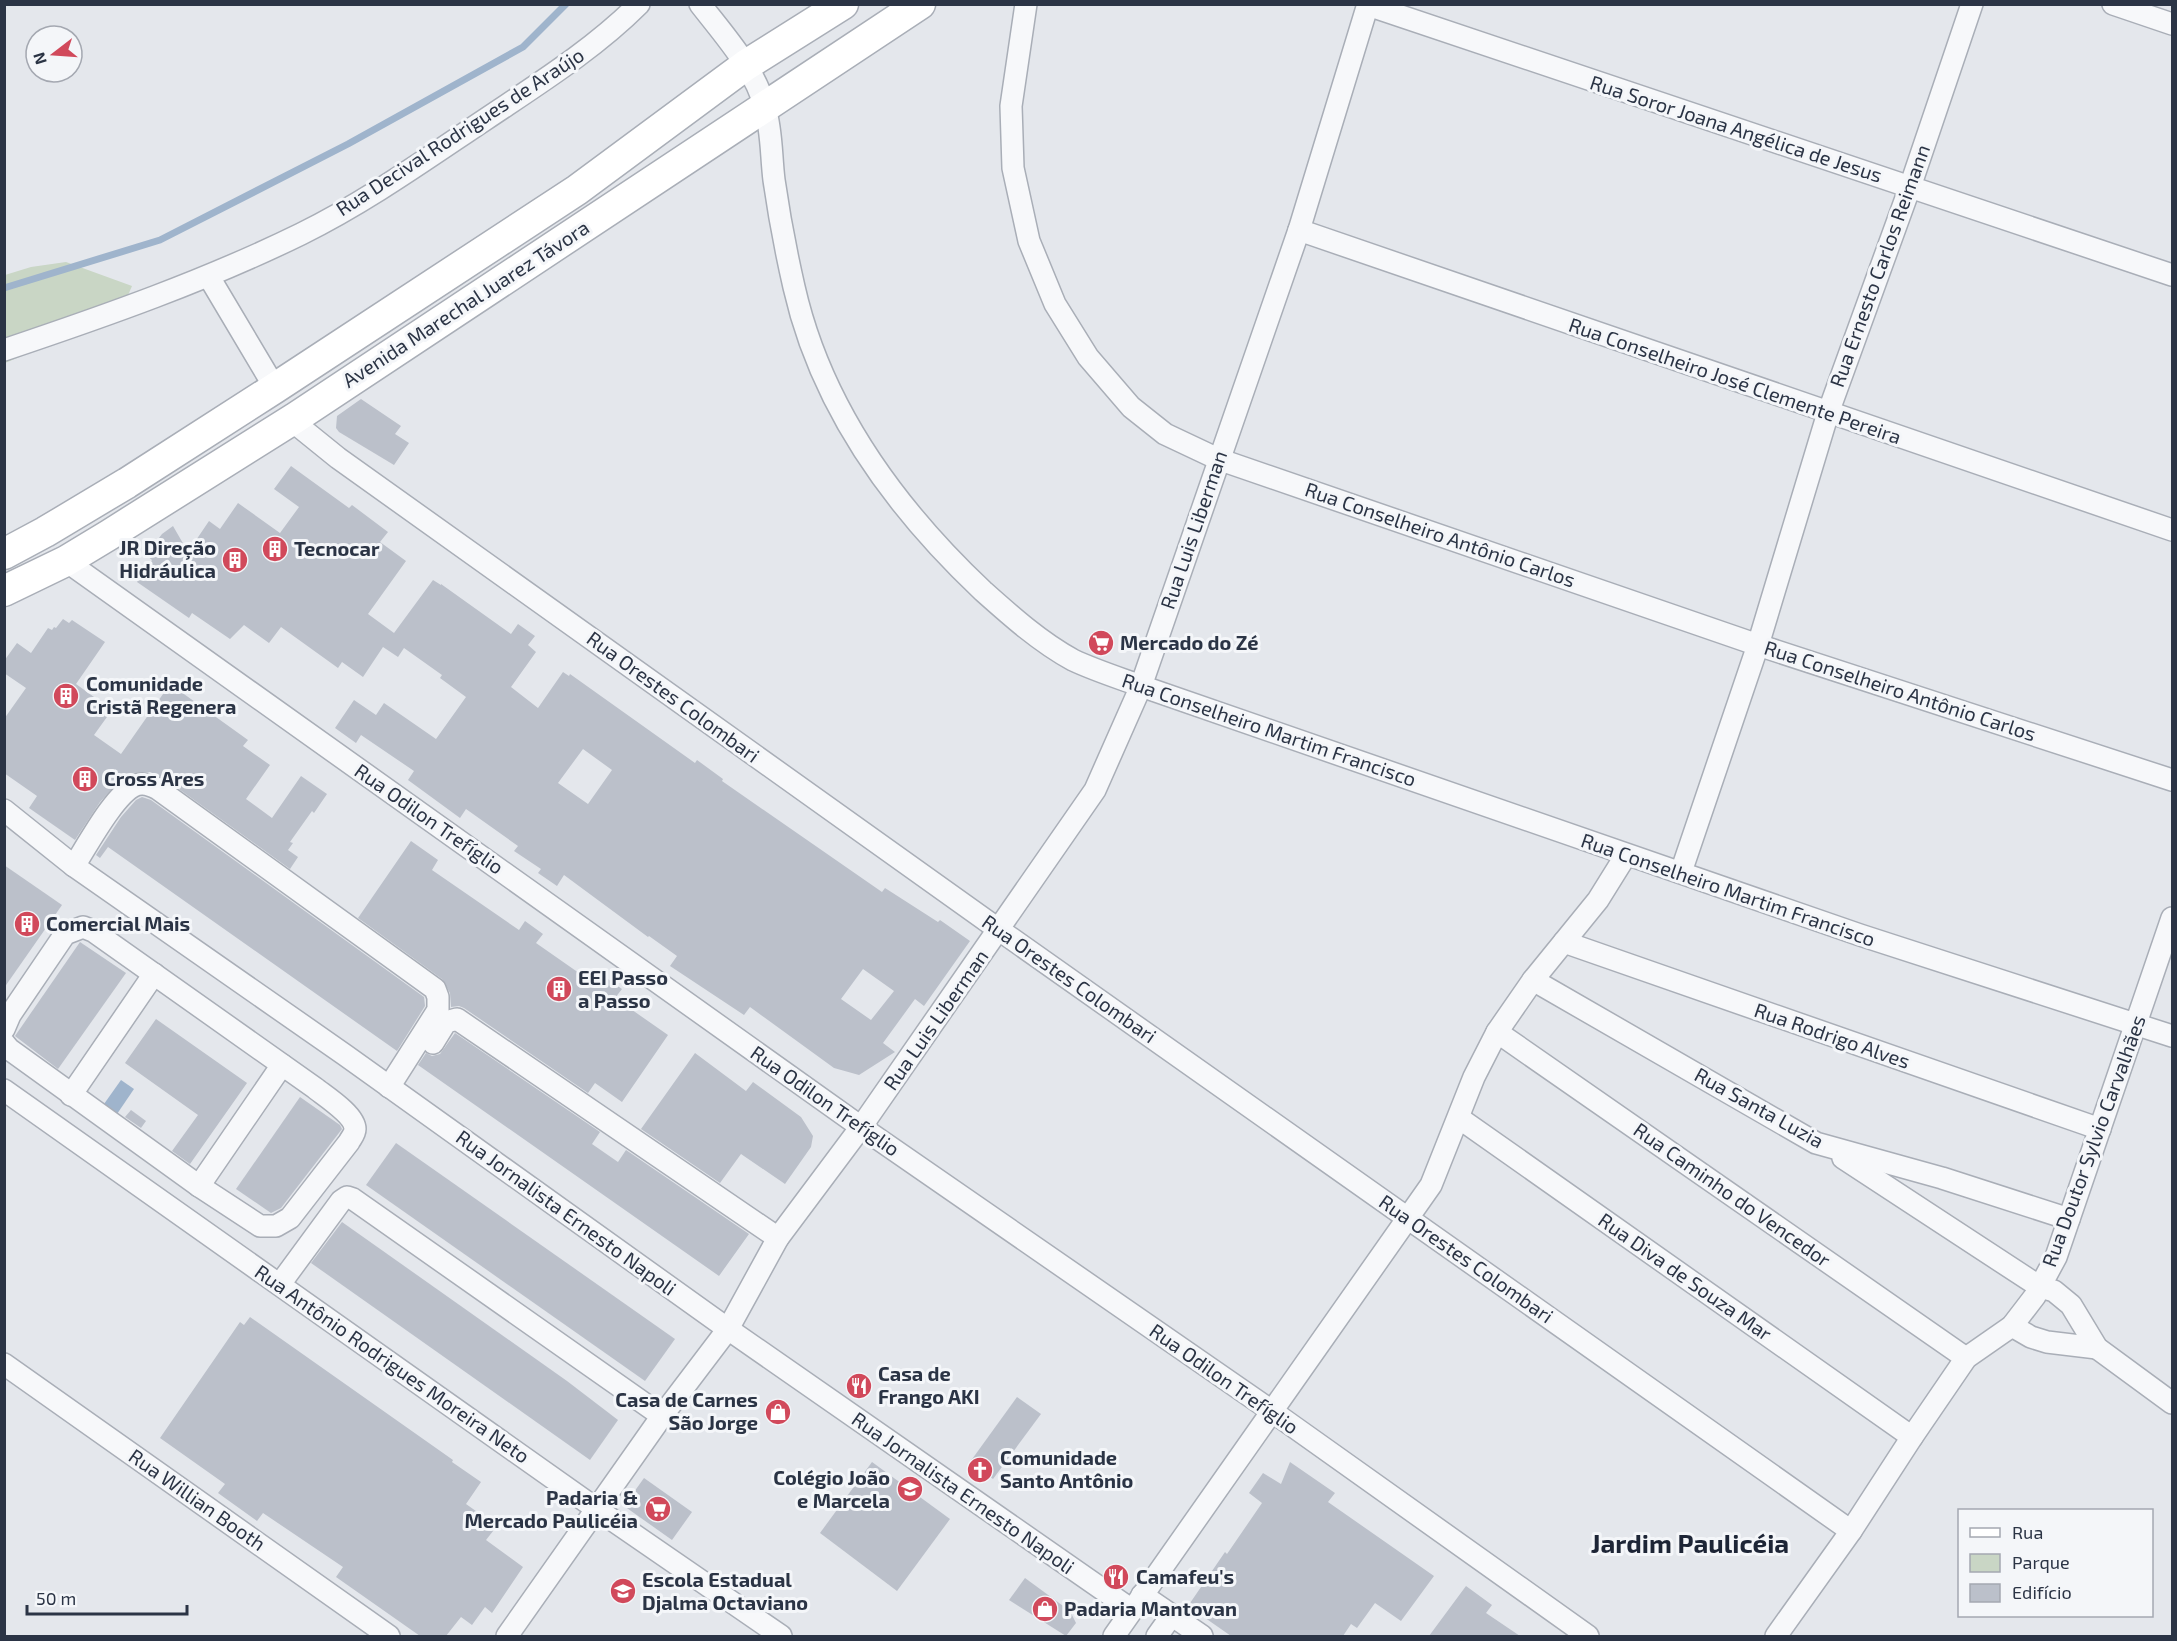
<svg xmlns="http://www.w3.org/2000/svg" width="2177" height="1641" font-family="'Exo 2',sans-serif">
<rect width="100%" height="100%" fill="#e4e7ec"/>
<!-- green -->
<polygon fill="#c9d6c5" points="66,262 132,286 119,316 5,363 5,275 31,267"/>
<!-- water -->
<polygon fill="#9fb4cc" points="121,1080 134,1089 117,1114 104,1104"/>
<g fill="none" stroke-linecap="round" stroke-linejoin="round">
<!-- stream -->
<polyline stroke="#9fb4cc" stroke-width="7" points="4,288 160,240 348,144 523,47 566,4"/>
</g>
<!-- building -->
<g fill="#bbc0ca" fill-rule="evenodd">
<polygon points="361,399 401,426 395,434 409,443 394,465 339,432 336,428 337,416"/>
<path d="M 291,466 L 349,508 L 352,505 L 388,532 L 380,542 L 406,561 L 368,614 L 394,633 L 433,580 L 441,585 L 441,584 L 511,634 L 518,624 L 535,636 L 528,645 L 536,652 L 511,687 L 538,708 L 563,672 L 569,676 L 570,674 L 695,763 L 697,760 L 723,779 L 722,781 L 882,892 L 885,888 L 938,922 L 940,920 L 970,941 L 924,1006 L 915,999 L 883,1043 L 895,1052 L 859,1075 L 834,1068 L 750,1007 L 744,1015 L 670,966 L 677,956 L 649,936 L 648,937 L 564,875 L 557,886 L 538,873 L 541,869 L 514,851 L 518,846 L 466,809 L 460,818 L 408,780 L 414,771 L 361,735 L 356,743 L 335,728 L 354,700 L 376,715 L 384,703 L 436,739 L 466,697 L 440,678 L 442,675 L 404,648 L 398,657 L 383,647 L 363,677 L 342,662 L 338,668 L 281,627 L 269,643 L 244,625 L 230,639 L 192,613 L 189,618 L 137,582 L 152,560 L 146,555 L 162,534 L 173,526 L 188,552 L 209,521 L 220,529 L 238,503 L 280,533 L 299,507 L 274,489 ZM 583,749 L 612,770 L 588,804 L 558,783 ZM 863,969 L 894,991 L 871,1020 L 841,999 Z"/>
<polygon points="63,619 69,623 72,620 105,642 76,684 112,710 94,735 121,754 170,684 248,740 243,746 270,765 246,799 272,818 301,776 327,794 314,813 312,811 290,842 293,843 288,850 298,857 290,869 165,779 150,772 132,773 119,781 100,802 75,840 29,808 37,796 4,773 4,719 26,688 4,673 4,661 17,643 31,653 48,628 52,630 54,627 56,628"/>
<polygon points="142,797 151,800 424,997 425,1006 397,1051 108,847 100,858 96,855 121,817 136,800"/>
<polygon points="411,841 438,860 432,870 519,930 525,921 543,934 536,943 589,980 595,970 622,989 615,998 668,1035 622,1102 595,1083 588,1093 464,1008 459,1006 451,1007 450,993 442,979 358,918"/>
<polygon points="4,865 62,905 4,988"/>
<polygon points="80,942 126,973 58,1069 15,1036"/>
<polygon points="156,1019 247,1083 190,1164 172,1151 198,1115 125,1063"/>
<polygon points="455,1033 600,1132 592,1144 618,1162 626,1150 749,1234 719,1276 418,1065 426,1053 432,1056 440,1054"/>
<polygon points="695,1053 746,1091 753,1082 801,1117 813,1136 811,1147 785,1184 741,1154 720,1183 641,1129"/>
<polygon points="300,1097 340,1125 342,1129 281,1208 271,1213 236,1189"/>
<polygon points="131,1110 146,1121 141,1128 125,1117"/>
<polygon points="396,1143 675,1339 645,1381 366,1185"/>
<polygon points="342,1222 567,1381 618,1420 590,1460 311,1263"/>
<polygon points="250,1317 453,1460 452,1462 481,1482 466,1504 497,1526 486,1540 523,1567 492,1613 485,1607 472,1625 461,1617 446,1636 420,1636 336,1577 343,1567 263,1513 257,1521 218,1493 225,1484 160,1438 240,1322 244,1325"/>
<polygon points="1017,1397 1041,1414 993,1479 970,1462"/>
<polygon points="872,1462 950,1519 897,1591 820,1533"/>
<polygon points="1290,1462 1335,1493 1328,1502 1434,1576 1401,1621 1375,1603 1357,1628 1351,1624 1343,1636 1231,1636 1188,1606 1225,1552 1227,1554 1262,1503 1249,1493 1263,1473 1281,1484"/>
<polygon points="644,1478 692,1512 672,1540 624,1506"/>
<polygon points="1025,1578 1070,1611 1076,1623 1066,1636 1009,1600"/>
<polygon points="1466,1586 1492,1605 1486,1613 1520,1636 1429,1636"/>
</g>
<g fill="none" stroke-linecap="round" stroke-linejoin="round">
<!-- street casing -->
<g stroke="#a9aeb7" stroke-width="24">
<g id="street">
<path d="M 700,4 C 724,35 756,70 765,108 C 772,131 771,156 774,180 C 779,215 786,252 794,287 C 821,407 895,508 983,591 C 1011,616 1040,642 1073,660 C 1094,670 1119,678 1141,686 L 1860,935 L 2172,1036"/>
<polyline points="1026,4 1011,106 1013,168 1029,241 1055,304 1088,357 1131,407 1165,434 1218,459 1758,645 2172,780"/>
<polyline points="2113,4 2172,24"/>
<polyline points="1368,5 2172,275"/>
<polyline points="1299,230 2172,530"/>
<polyline points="209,277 275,388"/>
<path d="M 4,350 C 105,316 205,281 301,234 C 366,202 426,159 486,119 C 538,84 594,49 639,4"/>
<polyline points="291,420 338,458 998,929 1851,1531"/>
<polyline points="66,561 861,1127 1273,1412 1588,1636"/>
<polyline points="4,810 74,866 345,1055 728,1329 1132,1610"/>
<path d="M 74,866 C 87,846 115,793 136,785 C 144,782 151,785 158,789 L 435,989 L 438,997 L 438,1010 L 389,1087"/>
<polyline points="1681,872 1758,645 1828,413 1910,187 1972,4"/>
<polyline points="1564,942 2100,1129"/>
<polyline points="1533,980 1816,1143 1942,1178 2069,1219"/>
<path d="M 4,1029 L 10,1015 L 65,934 L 83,927 L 93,931 L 315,1088 C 325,1096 355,1115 355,1129 C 355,1134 351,1138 349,1142 L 290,1218 L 276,1226 L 260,1226 L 199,1186 L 9,1049 L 4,1043"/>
<polyline points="1497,1032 1966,1358"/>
<polyline points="433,1043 446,1022 457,1019 778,1238"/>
<polyline points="4,1090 598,1510 781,1636"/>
<polyline points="71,1095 154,974"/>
<polyline points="1459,1118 1912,1437"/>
<polyline points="1843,1158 2040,1287 2054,1291 2071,1305 2097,1348 2172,1403"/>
<polyline points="199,1186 282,1065"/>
<polyline points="280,1284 341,1201 347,1197 353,1199 662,1416"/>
<polyline points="2012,1326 2031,1337 2047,1342 2097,1348"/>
<polyline points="4,1364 389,1636"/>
<polyline points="1142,1595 1202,1636"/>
<polyline points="507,1636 662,1416 728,1329 778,1238 861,1127 1095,790 1141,686 1299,230 1368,4"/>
<polyline points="1114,1636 1431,1185 1474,1077 1497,1032 1533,980 1598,900 1626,855"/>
<polyline points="1157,1636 1172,1615"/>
<polyline points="1776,1636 1851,1531 1912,1437 1966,1358 2012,1326 2035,1296 2056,1257 2172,918"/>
</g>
</g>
<!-- secondary casing -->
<g stroke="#a9aeb7" stroke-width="33">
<g id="secondary">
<polyline points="4,554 45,532 127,483 275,388 577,190 746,65 843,4"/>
<polyline points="4,591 66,561 109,535 295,418 920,4"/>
</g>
</g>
<!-- street -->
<use href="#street" stroke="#f7f8fa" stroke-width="21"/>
<!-- secondary -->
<use href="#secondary" stroke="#fff" stroke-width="30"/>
</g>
<!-- icons -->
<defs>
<g id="building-disc" transform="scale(1.35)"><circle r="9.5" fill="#d1495b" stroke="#f4f6f9"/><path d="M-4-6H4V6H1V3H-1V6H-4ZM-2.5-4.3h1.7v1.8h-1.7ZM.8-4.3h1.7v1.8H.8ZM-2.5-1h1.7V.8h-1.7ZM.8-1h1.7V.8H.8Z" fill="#fff"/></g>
<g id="supermarket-disc" transform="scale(1.35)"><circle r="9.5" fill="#d1495b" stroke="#f4f6f9"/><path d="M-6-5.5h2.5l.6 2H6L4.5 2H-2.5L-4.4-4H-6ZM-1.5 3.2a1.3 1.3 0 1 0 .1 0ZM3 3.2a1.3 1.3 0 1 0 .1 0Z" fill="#fff"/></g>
<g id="restaurant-disc" transform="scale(1.35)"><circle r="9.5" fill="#d1495b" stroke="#f4f6f9"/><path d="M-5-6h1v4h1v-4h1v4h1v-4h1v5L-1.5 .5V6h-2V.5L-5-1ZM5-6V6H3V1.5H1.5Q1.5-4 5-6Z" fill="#fff"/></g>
<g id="shop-disc" transform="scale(1.35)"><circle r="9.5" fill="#d1495b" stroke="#f4f6f9"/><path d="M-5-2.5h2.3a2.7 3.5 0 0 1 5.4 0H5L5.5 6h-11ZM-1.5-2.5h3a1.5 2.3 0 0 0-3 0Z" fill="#fff"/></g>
<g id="church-disc" transform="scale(1.35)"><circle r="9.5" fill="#d1495b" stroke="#f4f6f9"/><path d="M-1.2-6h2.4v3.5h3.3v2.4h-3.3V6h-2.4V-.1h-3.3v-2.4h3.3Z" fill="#fff"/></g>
<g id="school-disc" transform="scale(1.35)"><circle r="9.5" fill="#d1495b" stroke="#f4f6f9"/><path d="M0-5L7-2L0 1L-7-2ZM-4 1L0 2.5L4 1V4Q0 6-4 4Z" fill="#fff"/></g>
</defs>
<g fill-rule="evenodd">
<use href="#building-disc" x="275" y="549"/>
<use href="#building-disc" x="235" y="560"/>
<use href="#supermarket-disc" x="1101" y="643"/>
<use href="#building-disc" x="66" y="696"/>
<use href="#building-disc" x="85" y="779"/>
<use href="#building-disc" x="27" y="924"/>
<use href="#building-disc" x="559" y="989"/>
<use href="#restaurant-disc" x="859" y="1386"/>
<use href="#shop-disc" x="778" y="1412"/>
<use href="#church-disc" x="980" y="1470"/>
<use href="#school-disc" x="910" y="1489"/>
<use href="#supermarket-disc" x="658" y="1509"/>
<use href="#restaurant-disc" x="1116" y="1577"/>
<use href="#school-disc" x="623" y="1591"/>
<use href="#shop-disc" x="1045" y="1609"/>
</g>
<g text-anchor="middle" stroke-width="6" stroke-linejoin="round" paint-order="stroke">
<!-- street labels -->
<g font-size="20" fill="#2b3445" stroke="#f4f6f9">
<text transform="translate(1736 129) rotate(18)" y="7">Rua Soror Joana Angélica de Jesus</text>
<text transform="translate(460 132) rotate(-33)" y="7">Rua Decival Rodrigues de Araújo</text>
<text transform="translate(1880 266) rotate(-70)" y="7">Rua Ernesto Carlos Reimann</text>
<text transform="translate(466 304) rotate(-33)" y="7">Avenida Marechal Juarez Távora</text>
<text transform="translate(1735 381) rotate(19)" y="7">Rua Conselheiro José Clemente Pereira</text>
<text transform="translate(1194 530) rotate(-71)" y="7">Rua Luis Liberman</text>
<text transform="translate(1440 535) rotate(19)" y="7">Rua Conselheiro Antônio Carlos</text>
<text transform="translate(1900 691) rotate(18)" y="7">Rua Conselheiro Antônio Carlos</text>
<text transform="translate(673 697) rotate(36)" y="7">Rua Orestes Colombari</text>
<text transform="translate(1269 730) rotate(19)" y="7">Rua Conselheiro Martim Francisco</text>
<text transform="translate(429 819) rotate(35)" y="7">Rua Odilon Trefíglio</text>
<text transform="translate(1728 890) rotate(19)" y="7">Rua Conselheiro Martim Francisco</text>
<text transform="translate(1069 979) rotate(35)" y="7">Rua Orestes Colombari</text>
<text transform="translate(936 1020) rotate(-55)" y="7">Rua Luis Liberman</text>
<text transform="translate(1832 1036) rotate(19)" y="7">Rua Rodrigo Alves</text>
<text transform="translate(825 1101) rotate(35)" y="7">Rua Odilon Trefíglio</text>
<text transform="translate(1759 1108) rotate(29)" y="7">Rua Santa Luzia</text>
<text transform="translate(2094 1141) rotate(-70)" y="7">Rua Doutor Sylvio Carvalhães</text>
<text transform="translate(1732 1195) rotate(35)" y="7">Rua Caminho do Vencedor</text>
<text transform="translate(566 1213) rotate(36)" y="7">Rua Jornalista Ernesto Napoli</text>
<text transform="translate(1466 1259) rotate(35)" y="7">Rua Orestes Colombari</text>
<text transform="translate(1685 1277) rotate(35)" y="7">Rua Diva de Souza Mar</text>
<text transform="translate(392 1364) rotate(35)" y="7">Rua Antônio Rodrigues Moreira Neto</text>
<text transform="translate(1224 1379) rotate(35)" y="7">Rua Odilon Trefíglio</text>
<text transform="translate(963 1493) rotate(35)" y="7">Rua Jornalista Ernesto Napoli</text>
<text transform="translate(197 1500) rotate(35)" y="7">Rua Willian Booth</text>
</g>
<!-- poi labels -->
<g font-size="20" font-weight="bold" fill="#2b3445" stroke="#f4f6f9" text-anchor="start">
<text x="216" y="555" text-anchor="end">JR Direção<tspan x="216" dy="23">Hidráulica</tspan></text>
<text x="294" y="556">Tecnocar</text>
<text x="1120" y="650">Mercado do Zé</text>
<text x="86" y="691">Comunidade<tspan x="86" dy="23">Cristã Regenera</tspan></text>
<text x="104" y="786">Cross Ares</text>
<text x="46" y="931">Comercial Mais</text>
<text x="578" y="985">EEI Passo<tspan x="578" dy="23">a Passo</tspan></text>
<text x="878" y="1381">Casa de<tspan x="878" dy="23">Frango AKI</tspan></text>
<text x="758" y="1407" text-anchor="end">Casa de Carnes<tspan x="758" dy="23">São Jorge</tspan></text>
<text x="1000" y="1465">Comunidade<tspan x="1000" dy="23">Santo Antônio</tspan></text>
<text x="890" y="1485" text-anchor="end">Colégio João<tspan x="890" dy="23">e Marcela</tspan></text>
<text x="638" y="1505" text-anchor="end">Padaria &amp;<tspan x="638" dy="23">Mercado Paulicéia</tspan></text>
<text x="1136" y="1584">Camafeu's</text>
<text x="642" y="1587">Escola Estadual<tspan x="642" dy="23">Djalma Octaviano</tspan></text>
<text x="1064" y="1616">Padaria Mantovan</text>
</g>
<!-- district labels -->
<g font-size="26" font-weight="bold" fill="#1d2536" stroke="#f4f6f9">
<text x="1690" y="1553">Jardim Paulicéia</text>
</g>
</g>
<!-- border -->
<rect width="2177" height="1641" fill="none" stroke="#2b3445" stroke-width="12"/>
<!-- legend -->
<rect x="1958" y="1509" width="195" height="108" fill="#f4f6f9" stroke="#a4a8b1" stroke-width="1.5"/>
<rect x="1970" y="1528" width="30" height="9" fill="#ffffff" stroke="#a4a8b1" stroke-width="1.5"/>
<text x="2012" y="1539" font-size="18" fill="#2b3445">Rua</text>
<rect x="1970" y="1554" width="30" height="18" fill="#c9d6c5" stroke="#a4a8b1" stroke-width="1.5"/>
<text x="2012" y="1569" font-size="18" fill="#2b3445">Parque</text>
<rect x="1970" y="1584" width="30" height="18" fill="#bbc0ca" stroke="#a4a8b1" stroke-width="1.5"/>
<text x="2012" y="1599" font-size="18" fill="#2b3445">Edifício</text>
<!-- north arrow -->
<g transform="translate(54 54) rotate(253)"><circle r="28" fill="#f4f6f9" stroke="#a4a8b1" stroke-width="1.5"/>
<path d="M0-4.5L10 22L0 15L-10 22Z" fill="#d1495b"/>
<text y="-9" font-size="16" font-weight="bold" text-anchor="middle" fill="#2b3445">N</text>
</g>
<!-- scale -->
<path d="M27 1605v9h160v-9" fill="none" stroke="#2b3445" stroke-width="3"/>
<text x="36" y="1605" font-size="18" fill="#2b3445" stroke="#f4f6f9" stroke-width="4.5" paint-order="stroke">50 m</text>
</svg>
